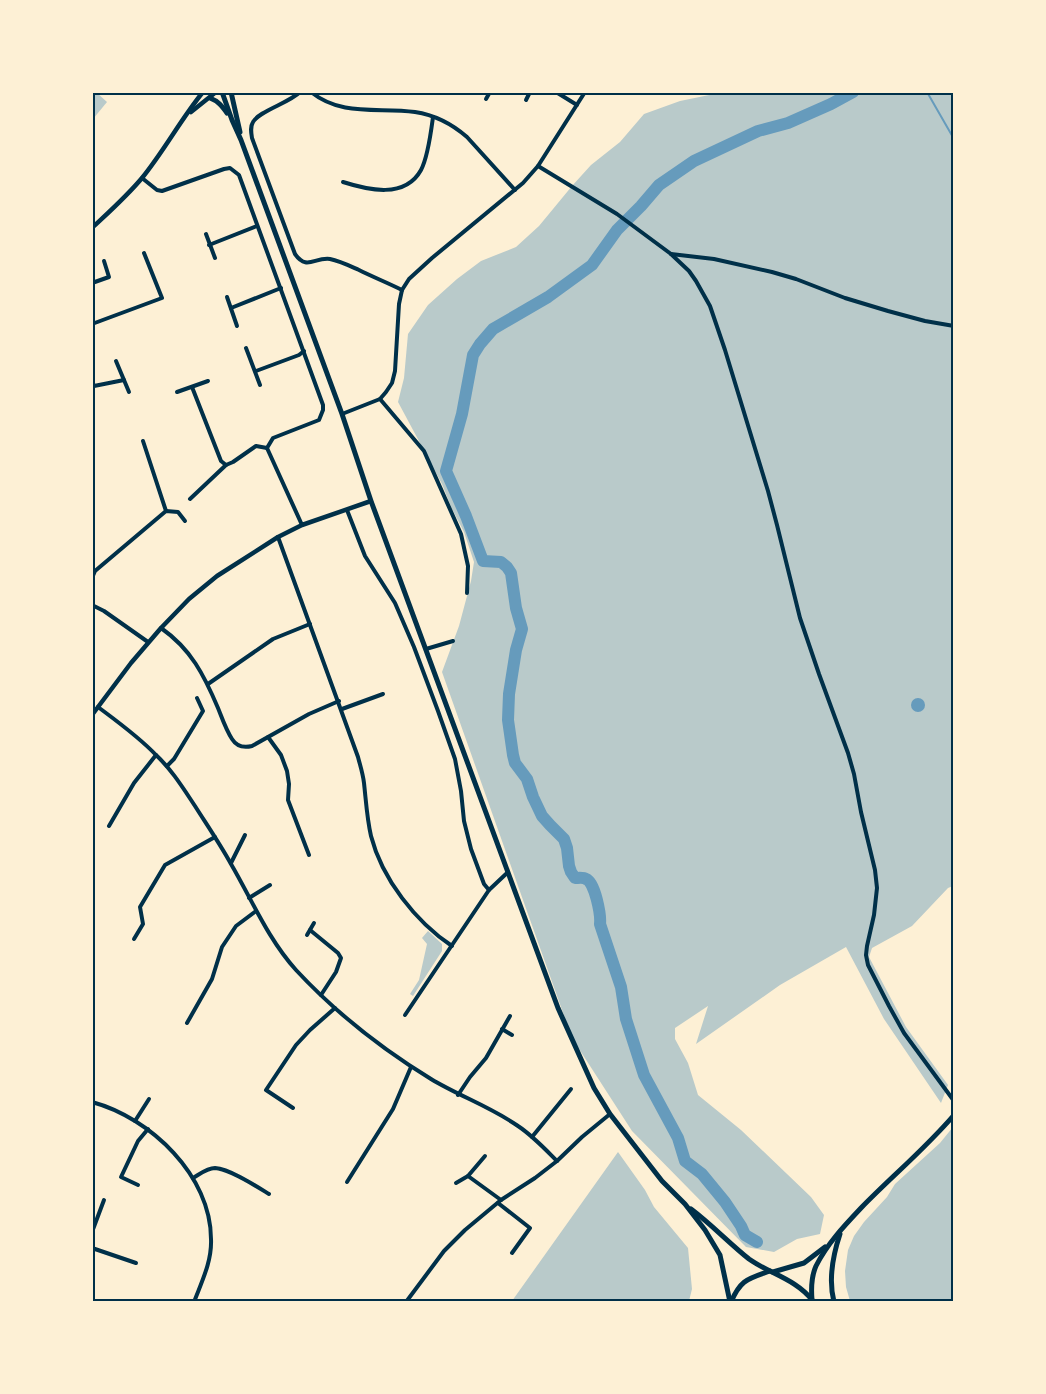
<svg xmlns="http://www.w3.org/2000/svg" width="1046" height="1394" font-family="Lato,sans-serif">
<rect width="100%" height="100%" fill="#fdf0d5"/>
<!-- green -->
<g fill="#b9caca">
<polygon points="93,92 97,93 107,102 93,119"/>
<polygon points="719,93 953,93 953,886 948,888 912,926 872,948 869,957 906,1027 948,1085 941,1103 884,1019 846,947 780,985 696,1044 708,1006 675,1028 675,1039 688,1063 698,1095 741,1130 811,1197 824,1215 820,1234 797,1239 774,1252 746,1247 632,1131 572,1038 442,672 459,626 471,581 474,562 464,532 451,507 442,484 398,402 404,378 408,334 428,305 457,279 481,261 516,247 539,226 572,186 591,165 620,142 644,114 680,101"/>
<polygon points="428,931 442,944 442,951 413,996 410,994 419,980 427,944 422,938"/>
<polygon points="953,1127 953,1301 850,1301 846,1287 845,1271 848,1250 854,1236 864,1222 887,1197 895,1184 940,1143"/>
<polygon points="618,1152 645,1190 654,1207 688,1248 692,1289 689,1301 512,1301"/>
</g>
<!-- water -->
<circle fill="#669bbc" cx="918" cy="705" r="7"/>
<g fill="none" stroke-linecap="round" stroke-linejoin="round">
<!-- stream -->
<polyline stroke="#669bbc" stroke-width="2" points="927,92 954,139"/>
<!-- river -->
<path stroke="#669bbc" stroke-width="12" d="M 757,1242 L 745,1235 L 741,1226 L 725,1202 L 702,1174 L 685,1161 L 678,1138 L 644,1075 L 626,1019 L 621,987 L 600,924 C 601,915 595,882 586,879 C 583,877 578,878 575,878 L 571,872 L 569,866 L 567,848 L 564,839 L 550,825 L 542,816 L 533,797 L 527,779 L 515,763 L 513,755 L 508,720 L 509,694 L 516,650 L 522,629 L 516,608 L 511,573 L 507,567 L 501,562 L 483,561 L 466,516 L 446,471 L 462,414 L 473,355 L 480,344 L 493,329 L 548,297 L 592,265 L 617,230 L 641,206 L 659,185 L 694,161 L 758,131 L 788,123 L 831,104 L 853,92"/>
<!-- minor -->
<g stroke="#003049" stroke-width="4">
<path d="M 300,92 C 289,103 259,111 253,122 C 250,127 251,132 252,138 L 295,254 C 307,271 314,257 330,259 C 340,261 350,266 359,270 C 373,277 388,283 402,290"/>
<path d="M 311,92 C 342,117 378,107 415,112 C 435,115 452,124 467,137 L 515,190"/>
<polyline points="556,92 577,105"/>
<polyline points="486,99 490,92"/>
<polyline points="526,100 530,92"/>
<polyline points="538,166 617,214 671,254 689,271 696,281 710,306 725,350 768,491 777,525 800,618 819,674 848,753 854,774 861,812 875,870 877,888 874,915 867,946 866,955 868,965 889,1006 904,1033 954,1101"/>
<polyline points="142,178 157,190 162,191 224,169 230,168 239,175 323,405 323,410 319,420 273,438 267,448 302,525"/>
<path d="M 343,182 C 368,190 405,199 421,170 C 428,157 431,132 433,117"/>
<polyline points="206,234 215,258"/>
<polyline points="209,245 257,226"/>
<polyline points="671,254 714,259 772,272 796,279 845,298 888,311 925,321 954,326"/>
<polyline points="92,283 109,277 104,261"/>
<polyline points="227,297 237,326"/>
<polyline points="231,308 281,288"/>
<polyline points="92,324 162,298 144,253"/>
<polyline points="246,348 260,385"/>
<polyline points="116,361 129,392"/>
<polyline points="256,371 299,355 304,351"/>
<polyline points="92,381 94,386 124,380"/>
<polyline points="192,387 221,461 226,465"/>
<polyline points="177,392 208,381"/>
<polyline points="380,399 424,451 461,534 468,566 467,593"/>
<polyline points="342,414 380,399 386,392 392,383 395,371 399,304 402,290 409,279 432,258 523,183 538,166 585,92"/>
<polyline points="143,441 166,511"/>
<polyline points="190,499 226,465 233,462 256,446 267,448"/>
<polyline points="347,510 365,556 395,603 414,647 438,711 455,759 461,791 464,821 471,849 484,884 489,890"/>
<path d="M 278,537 L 358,757 C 360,765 363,774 364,783 C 366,801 367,819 371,836 C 382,879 416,922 452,946"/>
<polyline points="92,578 95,571 166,511 178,512 185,521"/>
<polyline points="92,605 104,611 148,642"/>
<path d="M 161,628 C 191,649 204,675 218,708 C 222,718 226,730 232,739 C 237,747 244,748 252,746 L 309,714 L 339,701"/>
<polyline points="426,649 453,641"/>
<polyline points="208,684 273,639 310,624"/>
<path d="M 98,707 C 118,722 139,737 156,755 C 172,770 183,788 195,806 C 207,825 220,844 231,864 C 252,900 268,939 296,970 C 336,1013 382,1049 431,1079 C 459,1096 491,1107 518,1126 C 533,1136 545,1149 557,1161"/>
<polyline points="342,709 383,694"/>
<polyline points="268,737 281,755 287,771 289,784 288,800 309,855"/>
<polyline points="167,766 174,759 203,711 197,698"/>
<polyline points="109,826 134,783 156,755"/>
<polyline points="231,863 245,835"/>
<polyline points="249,898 270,885"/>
<polyline points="310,930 338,953 341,958 336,972 321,995"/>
<polyline points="307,935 314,923"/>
<polyline points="134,939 143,924 140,907 165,865 215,837"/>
<polyline points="405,1015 489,890 507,873"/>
<polyline points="187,1023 212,979 222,947 236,926 256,911"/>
<polyline points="502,1029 512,1035"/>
<polyline points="458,1095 470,1077 486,1058 510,1016"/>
<path d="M 92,1102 C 151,1118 211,1176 211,1239 C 212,1261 202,1281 194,1302"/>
<polyline points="293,1108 266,1090 296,1045 310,1030 335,1008"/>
<polyline points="135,1121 149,1099"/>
<polyline points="532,1137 571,1089"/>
<polyline points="468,1176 501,1200"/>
<path d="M 193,1178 C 200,1174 207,1168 215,1168 C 230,1169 256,1186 269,1194"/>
<polyline points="347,1182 393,1109 411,1067"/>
<polyline points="456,1183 468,1176 485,1156"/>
<polyline points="138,1185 121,1177 138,1141 148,1129"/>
<polyline points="498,1203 530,1228 512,1253"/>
<polyline points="92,1232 104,1200"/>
<polyline points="92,1248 136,1263"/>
<polyline points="406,1302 444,1251 465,1230 501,1200 535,1178 557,1161 582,1137 610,1114"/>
</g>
<!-- tertiary -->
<g stroke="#003049" stroke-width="4.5">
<polyline points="191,112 216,92"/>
<path d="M 92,228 C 109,212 127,196 142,178 C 164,151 181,119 203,92"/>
<polyline points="92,715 131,663 161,628 189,599 217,576 278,537 302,525 371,501"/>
</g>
<!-- secondary -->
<g stroke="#003049" stroke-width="5">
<polyline points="222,92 232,120 241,140 342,414 371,501 558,1008 594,1088 610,1114 662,1181 685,1204 705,1230 720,1255 730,1302"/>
<polyline points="231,92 240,132"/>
<path d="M 210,98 C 218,101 222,106 227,113"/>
<path d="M 691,1209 C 711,1224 729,1243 749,1259 C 770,1274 796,1279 813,1301"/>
<polyline points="773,1272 804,1263 825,1247"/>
<path d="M 812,1300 C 811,1288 811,1277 816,1266 C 827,1244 844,1226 861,1208 C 891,1177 925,1149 954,1115"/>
<path d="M 731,1302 C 741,1279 748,1279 770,1271"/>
<path d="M 834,1302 C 828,1279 833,1255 840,1234"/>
</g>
</g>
<!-- border -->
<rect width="1046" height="1394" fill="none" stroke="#fdf0d5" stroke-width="188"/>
<rect x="94" y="94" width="858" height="1206" fill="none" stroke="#003049" stroke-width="2"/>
</svg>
